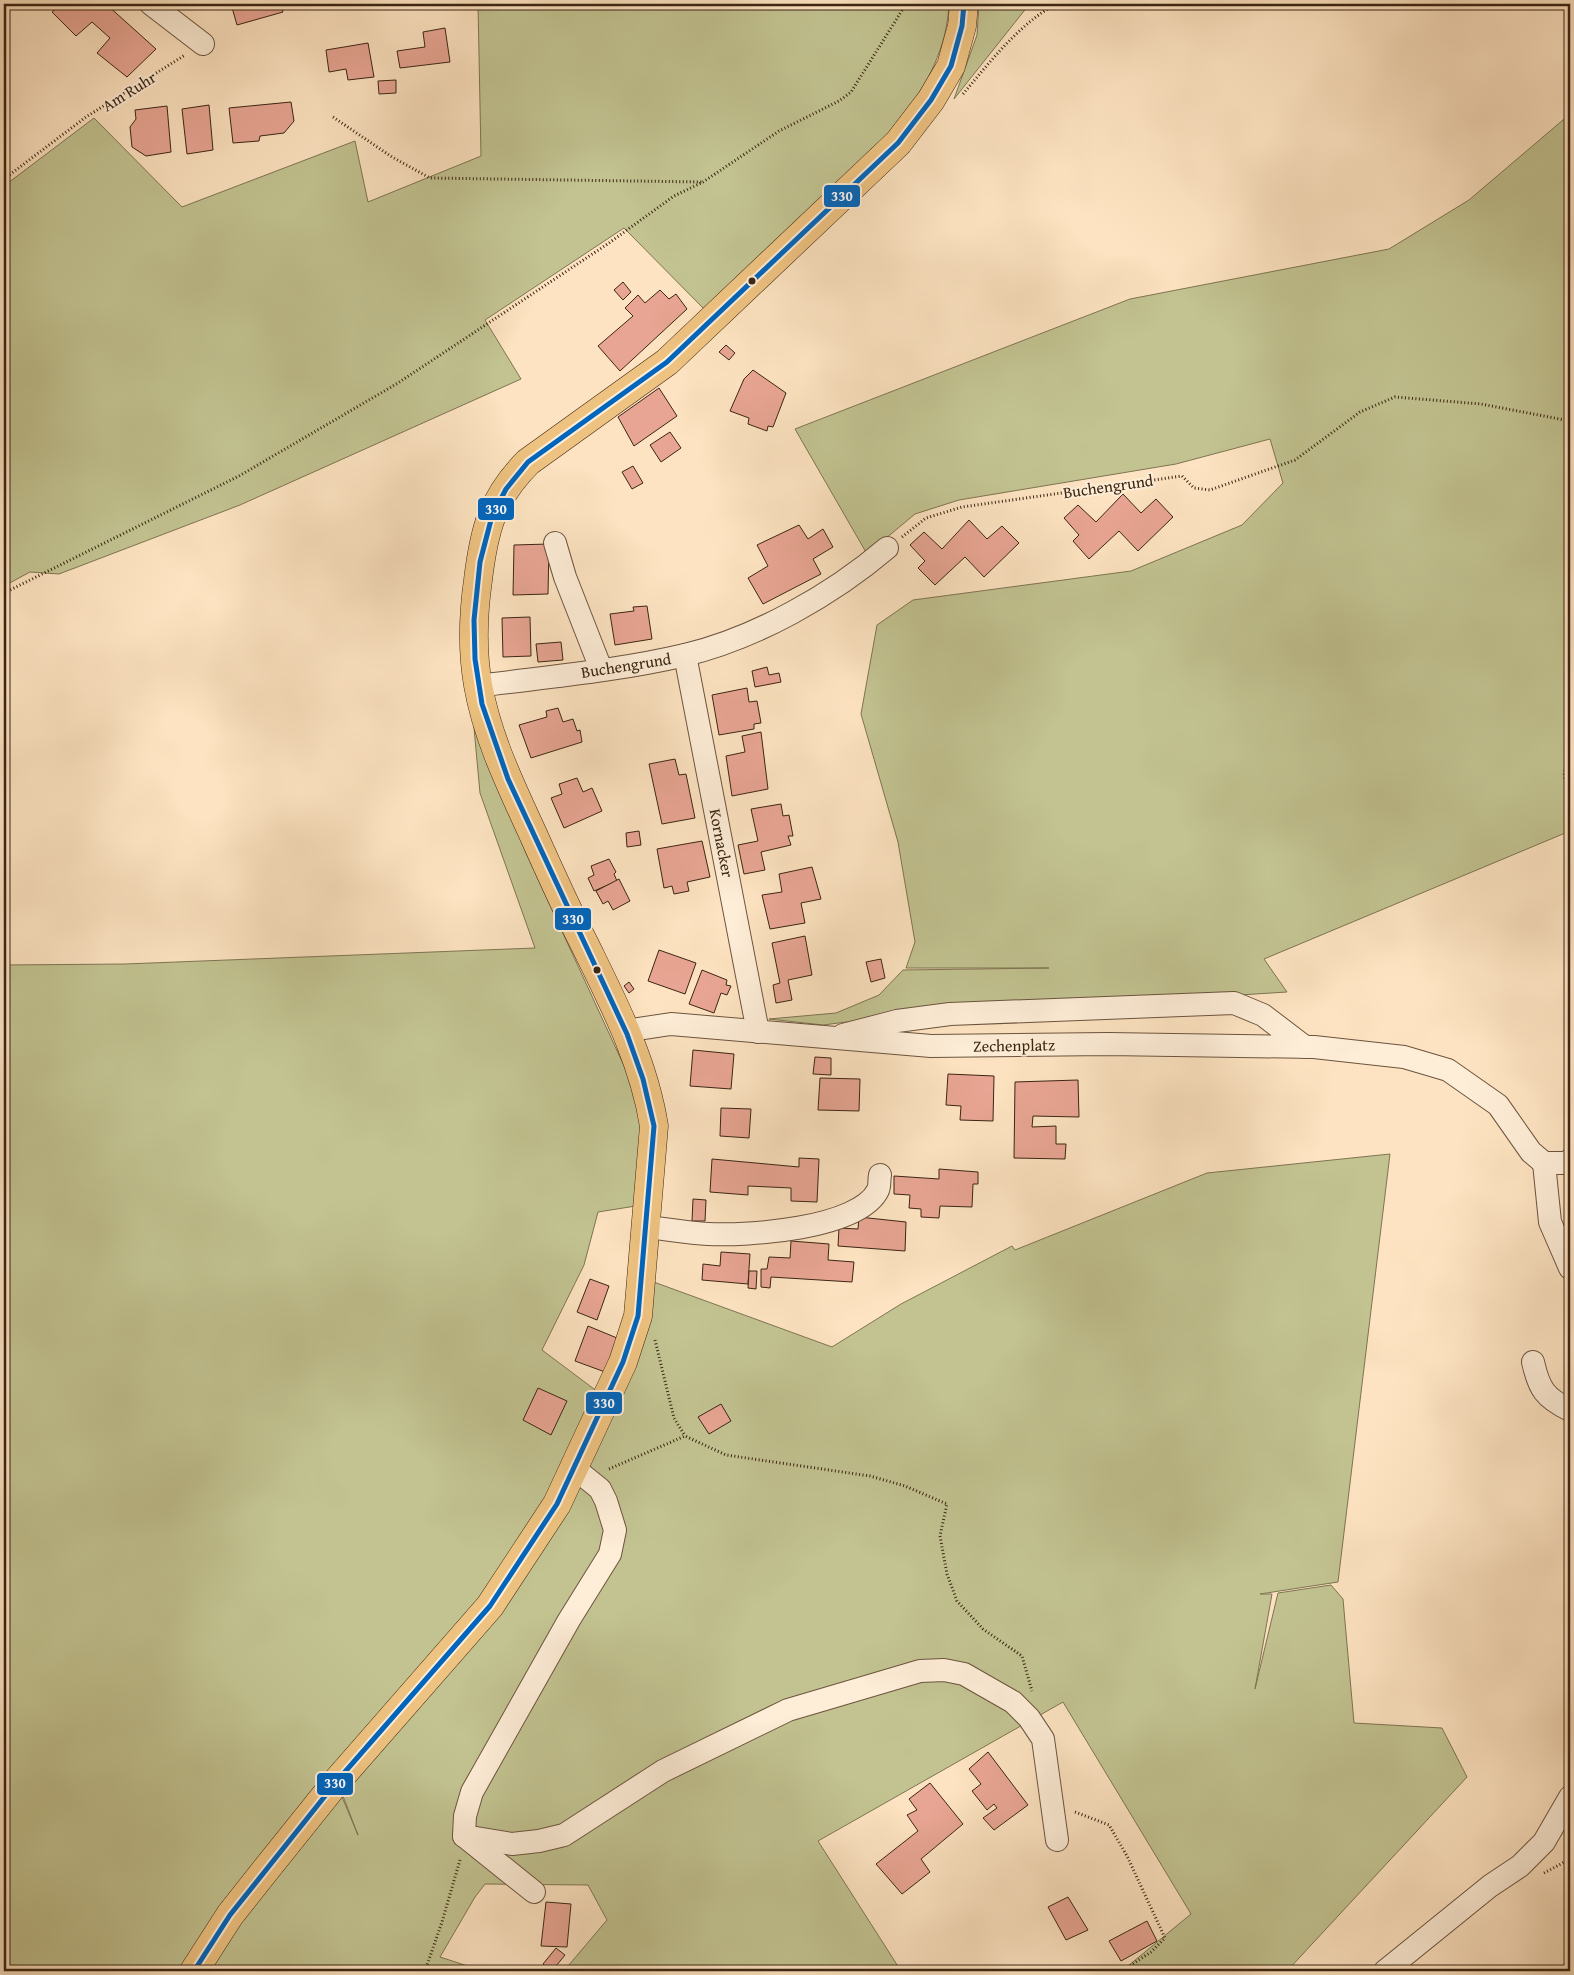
<svg xmlns="http://www.w3.org/2000/svg" width="1574" height="1975" font-family="'Gentium Book Plus',serif">
<rect width="100%" height="100%" fill="#fde3c1"/>
<filter id="stains"><feTurbulence type="fractalNoise" baseFrequency=".004" numOctaves="4"/><feColorMatrix values="0 0 0 0 .2 0 0 0 0 .09 0 0 0 0 .02 0 0 0 .5 -.17"/></filter>
<radialGradient id="worn" r=".72"><stop offset=".6" stop-color="#630" stop-opacity="0"/><stop offset="1" stop-color="#630" stop-opacity=".3"/></radialGradient>
<!-- green -->
<g fill="#c2c391" stroke="#7e7452">
<path d="M 478,4 L 949,4 C 945,91 871,152 813,207 C 777,242 741,276 705,310 L 624,228 L 485,320 L 521,379 L 240,505 L 59,574 L 30,572 L 4,586 L 4,186 L 94,118 L 182,207 L 355,141 L 368,202 L 481,156 Z"/>
<polygon points="979,4 1026,4 1028,6 954,99 977,35"/>
<polygon points="1570,114 1570,831 1264,959 1287,992 877,1018 823,1025 769,1019 836,1013 879,995 903,970 1049,968 906,968 915,942 898,842 861,714 877,625 913,600 1131,571 1242,525 1283,483 1270,439 1176,464 959,500 915,514 867,554 795,429 1130,299 1389,249 1469,200"/>
<polygon points="473,717 526,853 625,1068 637,1105 644,1137 642,1205 598,1212 584,1265 542,1350 598,1392 560,1474 523,1540 471,1611 181,1971 4,1971 4,965 125,964 535,948 480,793"/>
<polygon points="1390,1154 1338,1582 1260,1594 1272,1594 1255,1689 1278,1593 1331,1585 1343,1599 1354,1723 1442,1728 1467,1777 1287,1971 1118,1971 1128,1966 1191,1914 1063,1702 818,1841 901,1971 559,1971 568,1966 607,1920 588,1885 485,1884 475,1897 440,1957 483,1971 202,1971 340,1792 358,1835 341,1791 498,1608 651,1281 832,1347 901,1304 1012,1246 1015,1250 1207,1173"/>
</g>
<!-- building -->
<g fill="#e8a593" stroke="#3b2513">
<polygon points="61,4 106,4 156,49 127,77 97,53 110,38 92,22 76,36 52,12"/>
<polygon points="231,4 281,4 283,12 237,25"/>
<polygon points="445,28 450,62 400,68 397,51 425,47 423,32"/>
<polygon points="368,43 374,77 348,80 346,69 329,72 326,50"/>
<polygon points="396,80 396,93 379,94 378,81"/>
<polygon points="291,102 294,121 284,133 260,136 259,141 233,143 229,108"/>
<polygon points="209,105 213,150 187,154 182,109"/>
<polygon points="167,106 171,152 146,156 132,147 130,127 136,119 135,110"/>
<polygon points="623,282 631,292 623,300 614,290"/>
<polygon points="660,290 669,299 676,294 687,309 620,371 598,346 633,316 625,308 638,295 645,303"/>
<polygon points="726,345 735,353 729,360 719,352"/>
<polygon points="753,370 786,393 773,427 768,426 767,431 748,424 749,418 730,411 744,379"/>
<polygon points="659,388 677,416 634,446 618,417"/>
<polygon points="670,432 681,448 661,462 650,445"/>
<polygon points="633,466 643,483 632,489 622,472"/>
<polygon points="1123,494 1141,513 1156,499 1173,517 1138,551 1119,531 1089,559 1073,541 1079,535 1064,518 1078,505 1096,522"/>
<polygon points="969,520 987,539 1002,526 1019,543 984,577 965,557 935,585 918,568 925,561 910,545 924,532 942,549"/>
<polygon points="799,525 808,539 823,529 833,547 813,559 821,574 763,604 748,578 768,566 757,545"/>
<polygon points="549,544 548,594 513,595 514,545"/>
<polygon points="647,606 652,639 615,645 610,614 634,611 633,607"/>
<polygon points="530,617 531,656 503,657 502,618"/>
<polygon points="561,642 563,660 538,662 536,644"/>
<polygon points="767,667 769,675 779,673 781,682 755,687 752,671"/>
<polygon points="747,688 749,702 757,701 761,723 754,724 754,729 719,735 712,695"/>
<polygon points="558,708 563,722 573,719 577,731 580,730 582,742 531,758 519,725 547,717 546,711"/>
<polygon points="761,732 768,789 732,796 726,756 745,752 742,736"/>
<polygon points="675,759 679,775 686,774 695,818 662,824 649,764"/>
<polygon points="577,778 583,792 592,788 602,811 564,828 551,798 562,794 559,784"/>
<polygon points="781,804 783,816 789,815 793,836 788,836 791,845 761,852 765,870 744,874 738,845 758,841 751,809"/>
<polygon points="639,831 641,845 627,847 626,833"/>
<polygon points="702,841 710,877 687,882 689,891 674,894 672,886 664,888 657,849"/>
<polygon points="609,859 616,872 614,874 617,881 594,891 588,878 594,875 591,866"/>
<polygon points="812,867 821,899 801,903 805,923 770,929 762,895 782,892 779,874"/>
<polygon points="619,879 630,901 613,910 608,901 603,904 596,891"/>
<polygon points="805,936 812,975 788,980 792,1000 776,1003 773,985 780,983 772,943"/>
<polygon points="659,950 696,963 685,994 648,981"/>
<polygon points="881,959 885,978 871,982 866,962"/>
<polygon points="702,970 727,980 726,985 731,986 727,995 721,993 714,1013 689,1004"/>
<polygon points="629,982 634,989 629,993 624,986"/>
<polygon points="693,1050 734,1054 731,1089 690,1086"/>
<polygon points="815,1057 831,1058 831,1075 813,1074"/>
<polygon points="948,1074 994,1076 993,1121 960,1120 961,1106 946,1105"/>
<polygon points="820,1078 860,1079 859,1111 818,1110"/>
<polygon points="1078,1080 1079,1117 1033,1116 1032,1127 1056,1126 1056,1144 1066,1144 1065,1159 1014,1158 1015,1082"/>
<polygon points="721,1108 751,1109 749,1138 720,1136"/>
<polygon points="799,1158 819,1159 817,1202 791,1201 791,1188 748,1186 748,1195 710,1192 712,1159 799,1167"/>
<polygon points="939,1169 978,1172 978,1184 973,1184 972,1207 940,1206 939,1218 921,1217 921,1209 909,1208 910,1195 894,1194 894,1176 939,1179"/>
<polygon points="693,1199 706,1200 705,1221 692,1221"/>
<polygon points="859,1217 906,1222 905,1251 838,1246 839,1228 858,1229"/>
<polygon points="791,1241 829,1244 828,1260 854,1262 852,1282 771,1277 770,1288 761,1287 761,1269 767,1269 769,1257 790,1258"/>
<polygon points="721,1252 750,1254 748,1284 702,1280 703,1264 720,1266"/>
<polygon points="749,1271 757,1271 756,1289 748,1288"/>
<polygon points="590,1279 609,1286 597,1320 577,1312"/>
<polygon points="588,1326 617,1338 605,1372 575,1361"/>
<polygon points="538,1388 567,1401 551,1435 523,1420"/>
<polygon points="721,1404 731,1421 709,1434 698,1417"/>
<polygon points="988,1752 1028,1805 994,1830 983,1818 997,1808 994,1804 987,1810 972,1791 981,1784 969,1769"/>
<polygon points="930,1783 963,1824 921,1859 930,1872 902,1894 876,1864 918,1831 907,1815 917,1810 909,1799"/>
<polygon points="1068,1897 1088,1930 1066,1940 1048,1907"/>
<polygon points="546,1902 571,1904 567,1947 541,1946"/>
<polygon points="1147,1921 1157,1941 1121,1961 1109,1941"/>
<polygon points="556,1948 565,1955 552,1971 543,1964"/>
</g>
<g fill="none" stroke-linecap="round" stroke-linejoin="round">
<!-- minor casing -->
<g stroke="#6c543e" stroke-width="24">
<g id="minor">
<polyline points="151,4 203,44"/>
<polyline points="555,543 565,577 601,669"/>
<polyline points="685,655 758,1032"/>
<path d="M 478,686 C 547,677 617,671 685,655 C 756,638 832,595 887,548"/>
<polyline points="625,1031 671,1024 931,1046 1108,1044 1314,1047 1404,1057 1448,1070 1498,1105 1531,1152 1544,1163 1567,1163 1570,1160"/>
<polyline points="843,1035 897,1021 950,1014 1234,1003 1263,1015 1305,1047"/>
<polyline points="1544,1163 1550,1222 1570,1268"/>
<path d="M 647,1227 C 667,1229 688,1233 708,1234 C 747,1236 859,1229 878,1190 C 880,1186 879,1179 880,1175"/>
<path d="M 1533,1362 C 1539,1389 1545,1398 1570,1410"/>
<polyline points="464,1836 512,1844 539,1841 564,1835 663,1771 788,1710 920,1671 944,1670 964,1674 1013,1702 1029,1718 1043,1739 1057,1840"/>
<polyline points="534,1892 464,1836 465,1816 472,1792 569,1620 610,1554 615,1530 606,1501 600,1489 574,1468"/>
<polyline points="1385,1971 1490,1886 1520,1866 1544,1842 1570,1797"/>
</g>
</g>
<!-- major casing -->
<g stroke="#3b2513" stroke-width="29">
<path id="major" d="M 194,1971 L 230,1915 L 264,1872 L 337,1781 L 490,1606 L 557,1504 L 623,1362 L 638,1316 L 654,1126 C 644,1062 614,1004 586,947 C 567,910 550,872 533,834 C 511,786 487,737 478,685 C 472,651 473,615 478,580 C 484,530 492,498 528,462 L 667,362 L 898,143 L 931,100 L 951,66 L 962,26 L 964,4"/>
</g>
<!-- path -->
<g stroke="#3b2513" stroke-width="3" stroke-dasharray="1 2.5" stroke-linecap="butt">
<polyline points="1040,4 1047,9"/>
<path d="M 963,94 C 990,62 1019,24 1056,4"/>
<polyline points="333,117 392,157 430,178 702,182"/>
<polyline points="4,179 86,117 185,55"/>
<polyline points="902,537 926,518 962,507 1182,476 1194,488 1210,490 1295,460 1360,412 1395,397 1481,404 1570,421"/>
<polyline points="4,593 239,476 398,383 609,243 674,196 703,182 779,131 839,101 851,92 906,4"/>
<polyline points="1570,743 1564,776 1570,803"/>
<polyline points="655,1340 674,1418 685,1436"/>
<polyline points="609,1469 685,1436 726,1455 870,1476 905,1486 947,1504 940,1536 947,1574 957,1601 983,1629 1022,1656 1032,1691"/>
<polyline points="1075,1812 1109,1825 1127,1856 1165,1938 1151,1952 1122,1971"/>
<polyline points="1544,1873 1570,1859"/>
<polyline points="425,1971 442,1922 460,1860"/>
</g>
<!-- minor -->
<use href="#minor" stroke="#feedd7" stroke-width="22"/>
<!-- major -->
<use href="#major" stroke="#eec280" stroke-width="28"/>
<!-- bus-1 casing -->
<g stroke="#feedd7" stroke-width="9">
<polyline id="bus-1" points="194,1971 230,1915 337,1781 490,1606 557,1504 623,1362 638,1316 654,1126 643,1079 627,1034 508,779 482,704 475,659 474,620 480,562 492,516 506,489 528,462 667,362 898,143 931,100 951,66 962,26 964,4"/>
</g>
<!-- bus-1 -->
<use href="#bus-1" stroke="#0065bd" stroke-width="5"/>
</g>
<!-- markers -->
<g fill="#3b2513" stroke="#feedd7" stroke-width="2">
<circle cx="752" cy="281" r="4.5"/>
<circle cx="597" cy="970" r="4.5"/>
</g>
<g text-anchor="middle" stroke-width="4" stroke-linejoin="round" paint-order="stroke">
<!-- street labels -->
<g font-size="16" fill="#3b2513" stroke="#feedd7">
<text transform="translate(129 91) rotate(-32)" y="6">Am Ruhr</text>
<text transform="translate(1108 486) rotate(-8)" y="6">Buchengrund</text>
<text transform="translate(626 665) rotate(-9)" y="6">Buchengrund</text>
<text transform="translate(722 843) rotate(79)" y="6">Kornacker</text>
<text transform="translate(1014 1045) rotate(-1)" y="6">Zechenplatz</text>
</g>
</g>
<g stroke="#feedd7" stroke-width="2">
<rect x="823" y="184" width="38" height="24" rx="5" fill="#0065bd"/>
<rect x="477" y="497" width="38" height="24" rx="5" fill="#0065bd"/>
<rect x="554" y="907" width="38" height="24" rx="5" fill="#0065bd"/>
<rect x="585" y="1391" width="38" height="24" rx="5" fill="#0065bd"/>
<rect x="316" y="1772" width="38" height="24" rx="5" fill="#0065bd"/>
</g>
<g font-size="14" text-anchor="middle" font-weight="bold" fill="#fff">
<text x="842" y="201">330</text>
<text x="496" y="514">330</text>
<text x="573" y="924">330</text>
<text x="604" y="1408">330</text>
<text x="335" y="1788">330</text>
</g>
<!-- margin -->
<rect width="1574" height="1975" fill="none" stroke="#fde3c1" stroke-width="20"/>
<rect x="5" y="5" width="1564" height="1965" fill="none" stroke="#3b2513" stroke-width="2.5"/>
<rect x="10" y="10" width="1554" height="1955" fill="none" stroke="#3b2513"/>
<rect width="100%" height="100%" filter="url(#stains)"/>
<rect width="100%" height="100%" fill="url(#worn)"/>
</svg>
